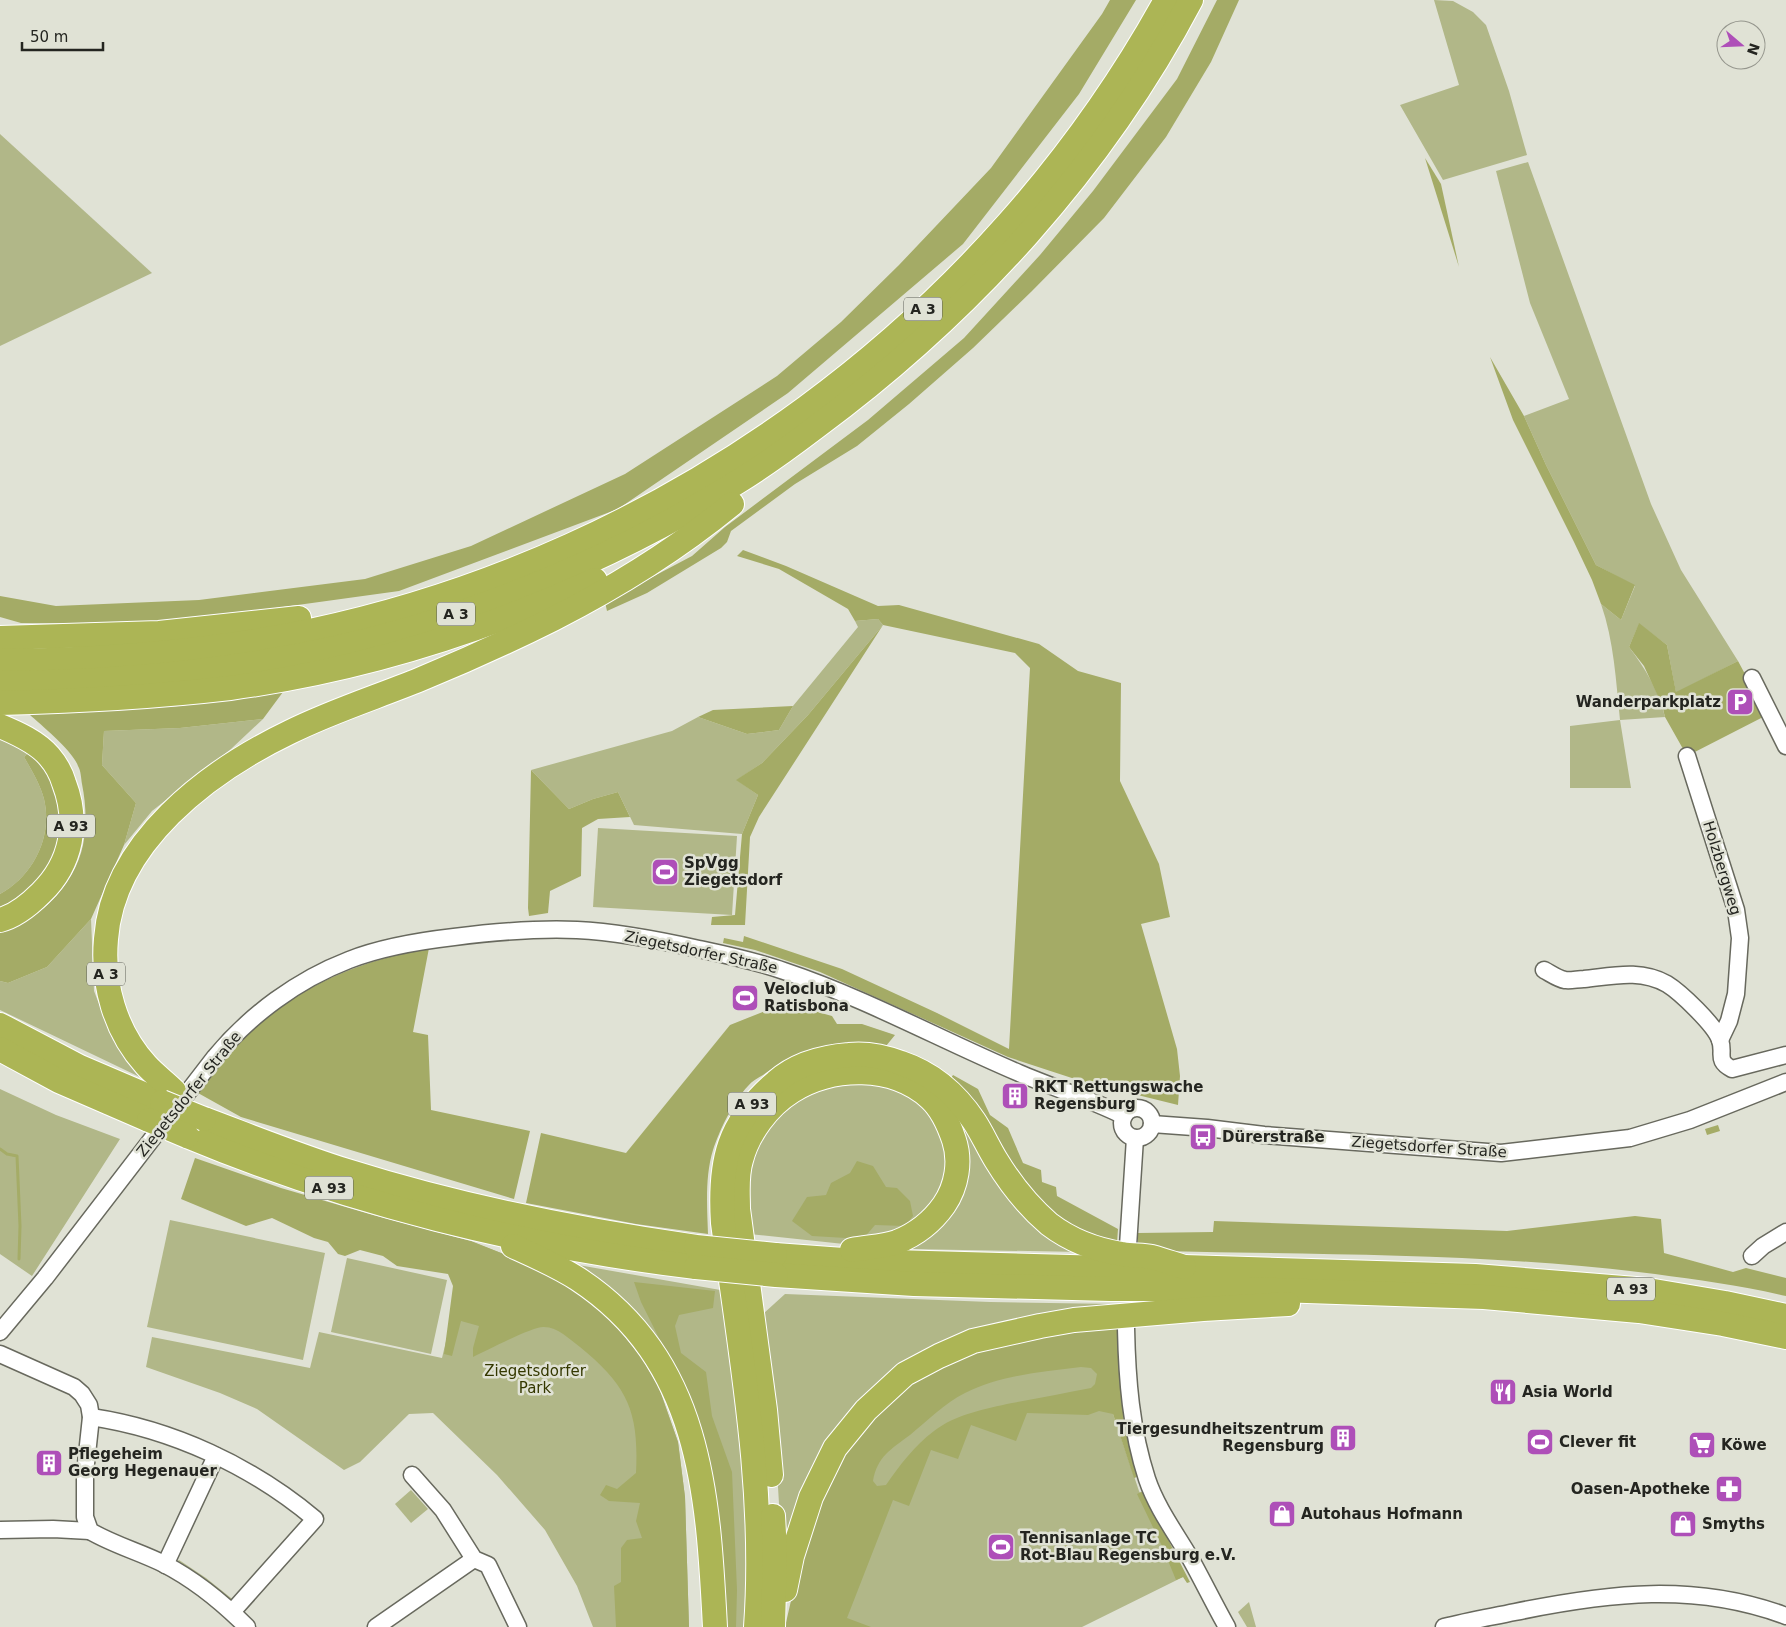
<svg xmlns="http://www.w3.org/2000/svg" width="1786" height="1627" font-family="'DejaVu Sans',sans-serif">
<rect width="100%" height="100%" fill="#e0e2d5"/>
<!-- green -->
<g fill="#b1b788">
<polygon points="1434,0 1453,1 1473,12 1486,25 1509,91 1527,155 1443,180 1400,105 1459,85"/>
<polygon points="0,134 152,273 0,346"/>
<path d="M 1528,162 L 1651,504 L 1681,570 L 1738,661 L 1676,693 L 1667,645 L 1639,624 L 1629,647 C 1645,668 1659,691 1665,717 L 1620,720 L 1631,788 L 1570,788 L 1570,726 L 1620,720 C 1616,681 1614,641 1601,604 L 1621,620 L 1635,586 L 1596,565 L 1546,465 L 1524,416 L 1569,399 L 1530,303 L 1496,171 Z"/>
<polygon points="878,619 883,625 808,715 762,763 737,780 758,795 742,834 634,825 618,792 593,799 569,809 531,770 672,731 698,717 747,734 779,730 793,706 858,627 855,621"/>
<polygon points="263,719 231,749 152,811 124,845 136,803 102,765 104,731 180,728"/>
<path d="M 0,735 L 29,752 L 24,757 C 32,771 40,784 44,799 C 53,837 33,876 0,894 Z"/>
<polygon points="598,828 737,836 732,915 593,907"/>
<polygon points="91,919 94,991 113,1040 144,1079 0,1010 0,981 8,983 47,967"/>
<polygon points="923,1080 1082,1252 908,1249 959,1196"/>
<polygon points="884,1083 928,1107 950,1147 944,1194 906,1232 844,1244 749,1234 748,1169 769,1122 818,1086"/>
<polygon points="0,1089 56,1115 120,1139 32,1276 0,1254"/>
<polygon points="170,1220 325,1253 303,1360 147,1327"/>
<polygon points="470,1241 519,1260 641,1357 659,1388 678,1442 685,1497 689,1627 593,1627 577,1586 545,1530 497,1475 433,1413 409,1414 360,1462 344,1470 257,1409 220,1393 146,1367 152,1337 310,1368 319,1332 442,1358"/>
<polygon points="347,1258 447,1280 431,1354 331,1332"/>
<polygon points="567,1263 726,1291 746,1441 750,1627 720,1627 697,1425"/>
<polygon points="785,1294 990,1302 1116,1304 1116,1309 1019,1323 782,1554 774,1420 763,1314"/>
<polygon points="1120,1326 1125,1412 1113,1414 1139,1491 1184,1574 1183,1577 1082,1627 785,1627 860,1426"/>
<polygon points="411,1490 428,1509 411,1523 395,1504"/>
<polygon points="179,1560 206,1578 236,1602 230,1605 173,1565"/>
<polygon points="1249,1602 1256,1627 1247,1627 1238,1612"/>
</g>
<!-- forest -->
<g fill="#a4ab66" fill-rule="evenodd">
<polygon points="1110,0 1136,0 1079,94 963,244 788,393 618,509 399,591 160,624 21,623 0,617 0,596 56,606 199,600 365,579 471,546 625,474 777,376 841,322 899,265 991,168 1102,14"/>
<polygon points="1217,0 1239,0 1211,62 1166,137 1104,218 1032,291 973,348 909,404 857,446 795,484 731,531 727,542 721,548 647,593 607,611 605,602 692,556 725,527 868,420 964,338 1040,255 1093,191 1177,79"/>
<polygon points="1425,158 1441,184 1459,267"/>
<polygon points="1490,357 1524,416 1546,465 1596,565 1635,585 1621,620 1601,604 1592,580 1574,542 1513,420"/>
<polygon points="743,550 786,566 878,606 899,605 1039,644 1078,671 1121,683 1120,781 1159,864 1170,917 1141,924 1177,1049 1180,1076 1178,1105 1081,1081 1008,1057 820,972 755,950 723,943 724,938 743,942 744,936 842,969 937,1013 1009,1049 1030,668 1015,653 883,625 759,817 750,837 745,925 711,925 712,917 735,915 742,834 758,795 736,780 762,763 808,715 883,625 878,619 855,621 848,609 779,569 737,556"/>
<polygon points="1639,623 1667,645 1676,692 1738,661 1767,715 1687,756 1665,717 1662,705 1644,666 1629,647"/>
<path d="M 283,692 L 263,719 L 180,728 L 104,731 L 102,765 L 136,803 L 124,845 L 91,919 L 47,967 L 8,983 L 0,981 L 0,931 C 39,922 75,884 83,845 C 87,825 86,804 82,784 C 81,778 81,771 78,766 C 73,751 41,725 29,714 L 179,706 Z"/>
<polygon points="793,706 779,730 747,734 698,717 713,710"/>
<path d="M 29,752 L 46,769 L 60,799 L 60,840 L 45,873 L 19,898 L 0,907 L 0,894 C 33,876 53,837 44,799 C 40,784 32,771 24,757 Z"/>
<polygon points="531,770 569,809 593,799 618,792 630,817 598,819 582,828 581,876 550,891 548,913 529,916 528,908"/>
<path d="M 429,948 L 413,1032 L 428,1035 L 431,1110 L 530,1131 L 514,1199 L 241,1117 L 198,1093 C 258,1008 327,967 429,948 Z"/>
<path d="M 785,1003 L 832,1016 L 837,1024 L 862,1024 L 895,1035 L 886,1046 C 841,1038 801,1047 763,1075 C 758,1078 752,1081 748,1086 C 733,1102 720,1129 713,1150 C 705,1176 707,1206 708,1234 L 636,1224 L 526,1203 L 541,1133 L 626,1153 L 730,1025 Z"/>
<polygon points="953,1075 978,1089 990,1115 1008,1128 1023,1163 1041,1170 1042,1182 1056,1187 1057,1196 1118,1229 1117,1243 1099,1239 1064,1222 1033,1194 951,1078"/>
<path d="M 195,1158 L 281,1188 L 373,1215 L 471,1241 L 519,1260 L 552,1275 L 600,1310 L 621,1332 L 641,1357 L 659,1388 L 678,1442 L 685,1497 L 689,1627 L 616,1627 L 614,1586 L 621,1582 L 621,1548 L 627,1540 L 642,1538 L 636,1521 L 640,1503 L 609,1501 L 600,1495 L 606,1485 L 617,1489 L 636,1473 C 639,1412 628,1386 580,1347 C 569,1339 558,1327 544,1327 C 533,1326 486,1351 473,1357 L 473,1348 L 479,1326 L 461,1321 L 452,1356 L 444,1354 L 453,1286 L 448,1274 L 397,1266 L 383,1256 L 360,1250 L 345,1256 L 338,1254 L 328,1242 L 314,1238 L 272,1218 L 246,1226 L 181,1199 Z"/>
<polygon points="857,1161 873,1166 886,1187 897,1188 910,1201 913,1216 905,1226 875,1225 863,1239 812,1236 792,1221 807,1197 826,1195 831,1183 850,1173"/>
<path d="M 1635,1216 L 1661,1219 L 1664,1253 L 1733,1272 L 1746,1268 L 1786,1278 L 1786,1296 C 1743,1286 1699,1280 1655,1274 C 1492,1253 1327,1255 1163,1251 L 1138,1248 L 1138,1233 L 1213,1232 L 1214,1221 L 1507,1231 Z"/>
<polygon points="634,1282 715,1291 713,1308 679,1315 675,1326 681,1353 706,1372 712,1416 732,1472 737,1590 736,1627 720,1627 671,1362 641,1302"/>
<path d="M 1118,1326 L 1119,1370 L 1124,1421 L 1137,1477 L 1134,1478 L 1113,1414 L 1099,1411 L 1088,1415 L 1027,1413 L 1016,1441 L 971,1425 L 958,1459 L 931,1450 L 909,1506 L 893,1500 L 847,1618 L 871,1627 L 785,1627 L 805,1539 L 840,1453 L 909,1381 L 947,1360 L 1008,1340 ZM 1081,1367 L 1091,1368 L 1097,1374 L 1095,1384 L 1091,1388 C 1065,1393 1039,1398 1012,1403 C 985,1409 956,1414 934,1431 C 914,1446 900,1465 886,1485 L 877,1486 L 873,1481 C 877,1457 891,1449 910,1435 C 927,1421 945,1403 965,1393 C 1001,1375 1041,1372 1081,1367 Z"/>
<polygon points="1143,1491 1190,1582 1187,1583 1183,1577 1176,1580 1162,1546 1137,1494"/>
</g>
<!-- water -->
<polygon fill="#a5ac67" points="1718,1125 1720,1131 1707,1135 1705,1129"/>
<g fill="none" stroke-linecap="round" stroke-linejoin="round">
<!-- stream -->
<polyline stroke="#a5ac67" stroke-width="3" points="0,1149 7,1154 17,1156 20,1226 19,1259"/>
<!-- minor casing -->
<g stroke="#68695e" stroke-width="19">
<g id="minor">
<polyline points="1752,678 1786,746"/>
<polyline points="1687,756 1736,910 1740,938 1736,994 1729,1021 1720,1040"/>
<path d="M 1544,970 C 1550,973 1558,979 1565,980 C 1570,981 1578,979 1584,979 C 1613,976 1640,969 1667,984 C 1680,992 1715,1025 1720,1040 C 1725,1054 1715,1060 1732,1069 L 1786,1055"/>
<circle cx="1137" cy="1123" r="15"/>
<polyline points="1152,1124 1207,1128 1264,1135 1501,1153 1630,1138 1690,1120 1786,1082"/>
<polyline points="1128,1246 1135,1138"/>
<polyline points="1752,1256 1763,1246 1786,1232"/>
<path d="M 1126,1328 C 1127,1379 1131,1430 1147,1479 C 1156,1506 1174,1531 1189,1556 C 1202,1579 1214,1604 1227,1627"/>
<path d="M 0,1332 L 45,1278 L 215,1057 C 250,1015 297,980 349,960 C 382,947 419,941 454,937 C 494,932 537,928 577,930 C 618,932 659,940 699,949 C 727,955 756,961 784,971 C 865,998 941,1040 1019,1073 C 1054,1088 1090,1099 1124,1116"/>
<path d="M 0,1354 L 74,1387 L 82,1394 L 89,1405 L 91,1417 L 85,1473 L 85,1517 L 90,1531 C 114,1545 140,1552 164,1564 C 195,1580 222,1602 247,1627"/>
<path d="M 91,1417 C 172,1429 252,1466 315,1519 L 232,1612"/>
<polyline points="412,1475 443,1510 474,1559 488,1565 518,1627"/>
<polyline points="0,1530 53,1529 90,1531"/>
<polyline points="165,1565 216,1456"/>
<polyline points="376,1627 474,1559"/>
<path d="M 1444,1627 C 1467,1621 1491,1617 1515,1612 C 1608,1593 1695,1582 1786,1616"/>
</g>
</g>
<!-- highway casing -->
<g stroke="#fff" stroke-width="26">
<g id="highway">
<polyline points="0,638 159,633 299,618"/>
<path d="M 0,661 C 104,660 208,652 310,631 C 669,555 989,321 1166,0"/>
<path d="M 0,683 C 140,682 281,667 416,627 C 529,593 638,544 739,481 C 765,465 791,446 816,427 C 969,314 1102,169 1191,0"/>
<path d="M 0,703 C 77,701 153,697 230,688 C 356,671 479,633 595,580"/>
<path d="M 0,726 C 17,733 37,742 49,756 C 56,764 61,773 64,783 C 79,822 72,863 41,893 C 30,904 16,916 0,920"/>
<polyline points="0,1025 80,1067 162,1102"/>
<polyline points="0,1049 59,1081 149,1120"/>
<path d="M 174,1091 C 165,1082 154,1074 146,1065 C 115,1031 102,984 106,939 C 113,842 209,771 290,732 C 332,711 377,697 421,679 C 465,661 509,641 553,619 C 616,587 677,549 732,504"/>
<path d="M 204,1119 C 252,1137 299,1156 347,1171 C 461,1207 578,1230 696,1247"/>
<path d="M 187,1136 C 348,1203 524,1247 696,1267"/>
<path d="M 513,1246 C 535,1256 558,1266 578,1279 C 701,1360 708,1493 715,1627"/>
<polyline points="775,1255 857,1261 1106,1268 1184,1267 1475,1276 1648,1290 1725,1303 1786,1316"/>
<polyline points="776,1275 914,1284 1110,1289 1247,1289 1484,1297 1639,1311 1723,1324 1786,1337"/>
<path d="M 771,1475 L 765,1410 L 738,1209 C 738,1193 736,1176 741,1160 C 748,1133 768,1106 792,1091 C 833,1066 892,1064 930,1098 C 942,1109 949,1125 954,1140 C 961,1161 957,1186 944,1205 C 932,1222 917,1234 897,1242 C 883,1247 867,1247 852,1250"/>
<polyline points="785,1590 792,1556 811,1497 835,1448 866,1410 905,1374 939,1356 973,1341 1040,1326 1074,1320 1203,1309 1288,1304"/>
<path d="M 756,1627 C 766,1492 741,1357 723,1223 C 719,1161 728,1123 776,1082 C 796,1064 824,1057 849,1055 C 867,1053 885,1057 901,1063 C 931,1073 956,1094 974,1121 C 982,1133 988,1147 996,1160 C 1010,1183 1028,1206 1049,1224 C 1070,1240 1096,1250 1122,1254 C 1132,1256 1142,1255 1152,1257 C 1163,1260 1174,1264 1184,1267"/>
<polyline points="773,1627 775,1551 773,1516"/>
</g>
</g>
<!-- minor -->
<use href="#minor" stroke="#fff" stroke-width="16"/>
<!-- highway -->
<use href="#highway" stroke="#acb555" stroke-width="24"/>
<!-- highway-bridge casing -->
<g stroke="#fff" stroke-width="26" stroke-linecap="butt">
<g id="highway-bridge">
<polyline points="162,1102 204,1119"/>
<polyline points="149,1120 187,1136"/>
<polyline points="696,1247 775,1255"/>
<polyline points="696,1267 776,1275"/>
</g>
</g>
<!-- highway-bridge -->
<use href="#highway-bridge" stroke="#acb555" stroke-width="24"/>
</g>
<!-- icons -->
<defs>
<g id="parking-square" transform="scale(1.4375)"><rect x="-9" y="-9" width="18" height="18" rx="4" fill="#ae4fb8" stroke="#e0e2d5"/><path d="M-3.5-5.5H1a3.5 3.5 0 0 1 0 7H-1V5.5H-3.5ZM-1-3.4V-.6H.8a1.4 1.4 0 0 0 0-2.8Z" fill="#fff"/></g>
<g id="stadium-square" transform="scale(1.4375)"><rect x="-9" y="-9" width="18" height="18" rx="4" fill="#ae4fb8" stroke="#e0e2d5"/><path d="M0-5a6.5 5 0 1 0 0 10a6.5 5 0 1 0 0-10ZM-3.5-1.8h7v3.6h-7Z" fill="#fff"/></g>
<g id="building-square" transform="scale(1.4375)"><rect x="-9" y="-9" width="18" height="18" rx="4" fill="#ae4fb8" stroke="#e0e2d5"/><path d="M-4-6H4V6H1V3H-1V6H-4ZM-2.5-4.3h1.7v1.8h-1.7ZM.8-4.3h1.7v1.8H.8ZM-2.5-1h1.7V.8h-1.7ZM.8-1h1.7V.8H.8Z" fill="#fff"/></g>
<g id="bus-square" transform="scale(1.4375)"><rect x="-9" y="-9" width="18" height="18" rx="4" fill="#ae4fb8" stroke="#e0e2d5"/><path d="M-5-6H5V4H4V6H2V4H-2V6H-4V4H-5ZM-3.5-4V0h7V-4ZM-3.5 1.2v1.5H-2V1.2ZM2 1.2v1.5H3.5V1.2Z" fill="#fff"/></g>
<g id="restaurant-square" transform="scale(1.4375)"><rect x="-9" y="-9" width="18" height="18" rx="4" fill="#ae4fb8" stroke="#e0e2d5"/><path d="M-5-6h1v4h1v-4h1v4h1v-4h1v5L-1.5 .5V6h-2V.5L-5-1ZM5-6V6H3V1.5H1.5Q1.5-4 5-6Z" fill="#fff"/></g>
<g id="supermarket-square" transform="scale(1.4375)"><rect x="-9" y="-9" width="18" height="18" rx="4" fill="#ae4fb8" stroke="#e0e2d5"/><path d="M-6-5.5h2.5l.6 2H6L4.5 2H-2.5L-4.4-4H-6ZM-1.5 3.2a1.3 1.3 0 1 0 .1 0ZM3 3.2a1.3 1.3 0 1 0 .1 0Z" fill="#fff"/></g>
<g id="pharmacy-square" transform="scale(1.4375)"><rect x="-9" y="-9" width="18" height="18" rx="4" fill="#ae4fb8" stroke="#e0e2d5"/><path d="M-2-6h4v4h4v4h-4v4h-4v-4h-4v-4h4Z" fill="#fff"/></g>
<g id="shop-square" transform="scale(1.4375)"><rect x="-9" y="-9" width="18" height="18" rx="4" fill="#ae4fb8" stroke="#e0e2d5"/><path d="M-5-2.5h2.3a2.7 3.5 0 0 1 5.4 0H5L5.5 6h-11ZM-1.5-2.5h3a1.5 2.3 0 0 0-3 0Z" fill="#fff"/></g>
</defs>
<g fill-rule="evenodd">
<use href="#parking-square" x="1740" y="702"/>
<use href="#stadium-square" x="665" y="872"/>
<use href="#stadium-square" x="745" y="998"/>
<use href="#building-square" x="1015" y="1096"/>
<use href="#bus-square" x="1203" y="1137"/>
<use href="#restaurant-square" x="1503" y="1392"/>
<use href="#building-square" x="1343" y="1438"/>
<use href="#stadium-square" x="1540" y="1442"/>
<use href="#supermarket-square" x="1702" y="1445"/>
<use href="#building-square" x="49" y="1463"/>
<use href="#pharmacy-square" x="1729" y="1489"/>
<use href="#shop-square" x="1282" y="1514"/>
<use href="#shop-square" x="1683" y="1524"/>
<use href="#stadium-square" x="1001" y="1547"/>
</g>
<g text-anchor="middle" stroke-width="5" stroke-linejoin="round" paint-order="stroke">
<!-- shield labels -->
<g fill="#e0e2d5" stroke="#5c5e56" stroke-width="1">
<rect x="904" y="297.5" width="38" height="23" rx="4"/>
<rect x="437" y="602.5" width="38" height="23" rx="4"/>
<rect x="47" y="814.5" width="48" height="23" rx="4"/>
<rect x="87" y="962.5" width="38" height="23" rx="4"/>
<rect x="728" y="1092.5" width="48" height="23" rx="4"/>
<rect x="305" y="1176.5" width="48" height="23" rx="4"/>
<rect x="1607" y="1277.5" width="48" height="23" rx="4"/>
</g>
<g font-size="14" font-weight="bold" fill="#242520">
<text x="923" y="314">A 3</text>
<text x="456" y="619">A 3</text>
<text x="71" y="831">A 93</text>
<text x="106" y="979">A 3</text>
<text x="752" y="1109">A 93</text>
<text x="329" y="1193">A 93</text>
<text x="1631" y="1294">A 93</text>
</g>
<!-- poi labels -->
<g font-size="15" font-weight="bold" fill="#242520" stroke="#e0e2d5" text-anchor="start">
<text x="1721" y="707" text-anchor="end">Wanderparkplatz</text>
<text x="684" y="868">SpVgg<tspan x="684" dy="17">Ziegetsdorf</tspan></text>
<text x="764" y="994">Veloclub<tspan x="764" dy="17">Ratisbona</tspan></text>
<text x="1034" y="1092">RKT Rettungswache<tspan x="1034" dy="17">Regensburg</tspan></text>
<text x="1222" y="1142">Dürerstraße</text>
<text x="1522" y="1397">Asia World</text>
<text x="1324" y="1434" text-anchor="end">Tiergesundheitszentrum<tspan x="1324" dy="17">Regensburg</tspan></text>
<text x="1559" y="1447">Clever fit</text>
<text x="1721" y="1450">Köwe</text>
<text x="68" y="1459">Pflegeheim<tspan x="68" dy="17">Georg Hegenauer</tspan></text>
<text x="1710" y="1494" text-anchor="end">Oasen-Apotheke</text>
<text x="1301" y="1519">Autohaus Hofmann</text>
<text x="1702" y="1529">Smyths</text>
<text x="1020" y="1543">Tennisanlage TC<tspan x="1020" dy="17">Rot-Blau Regensburg e.V.</tspan></text>
</g>
<!-- street labels -->
<g font-size="15" fill="#242520" stroke="#e0e2d5">
<text transform="translate(1722 868) rotate(73)" y="5">Holzbergweg</text>
<text transform="translate(701 952) rotate(12)" y="5">Ziegetsdorfer Straße</text>
<text transform="translate(189 1094) rotate(-51)" y="5">Ziegetsdorfer Straße</text>
<text transform="translate(1429 1147) rotate(4)" y="5">Ziegetsdorfer Straße</text>
</g>
<!-- park labels -->
<g font-size="15" fill="#343800" stroke="#e0e2d5">
<text x="535" y="1376">Ziegetsdorfer<tspan x="535" dy="17">Park</tspan></text>
</g>
</g>
<!-- north arrow -->
<g transform="translate(1741 45) rotate(109)"><circle r="24" fill="#e0e2d5" stroke="#95968d"/>
<path d="M0-4L9 19L0 12L-9 19Z" fill="#ae4fb8"/>
<text y="-8" font-size="14" font-weight="bold" text-anchor="middle" fill="#242520">N</text>
</g>
<!-- scale -->
<path d="M22 42v8h81v-8" fill="none" stroke="#242520" stroke-width="2.5"/>
<text x="30" y="42" font-size="15" fill="#242520" stroke="#e0e2d5" stroke-width="4" paint-order="stroke">50 m</text>
</svg>
